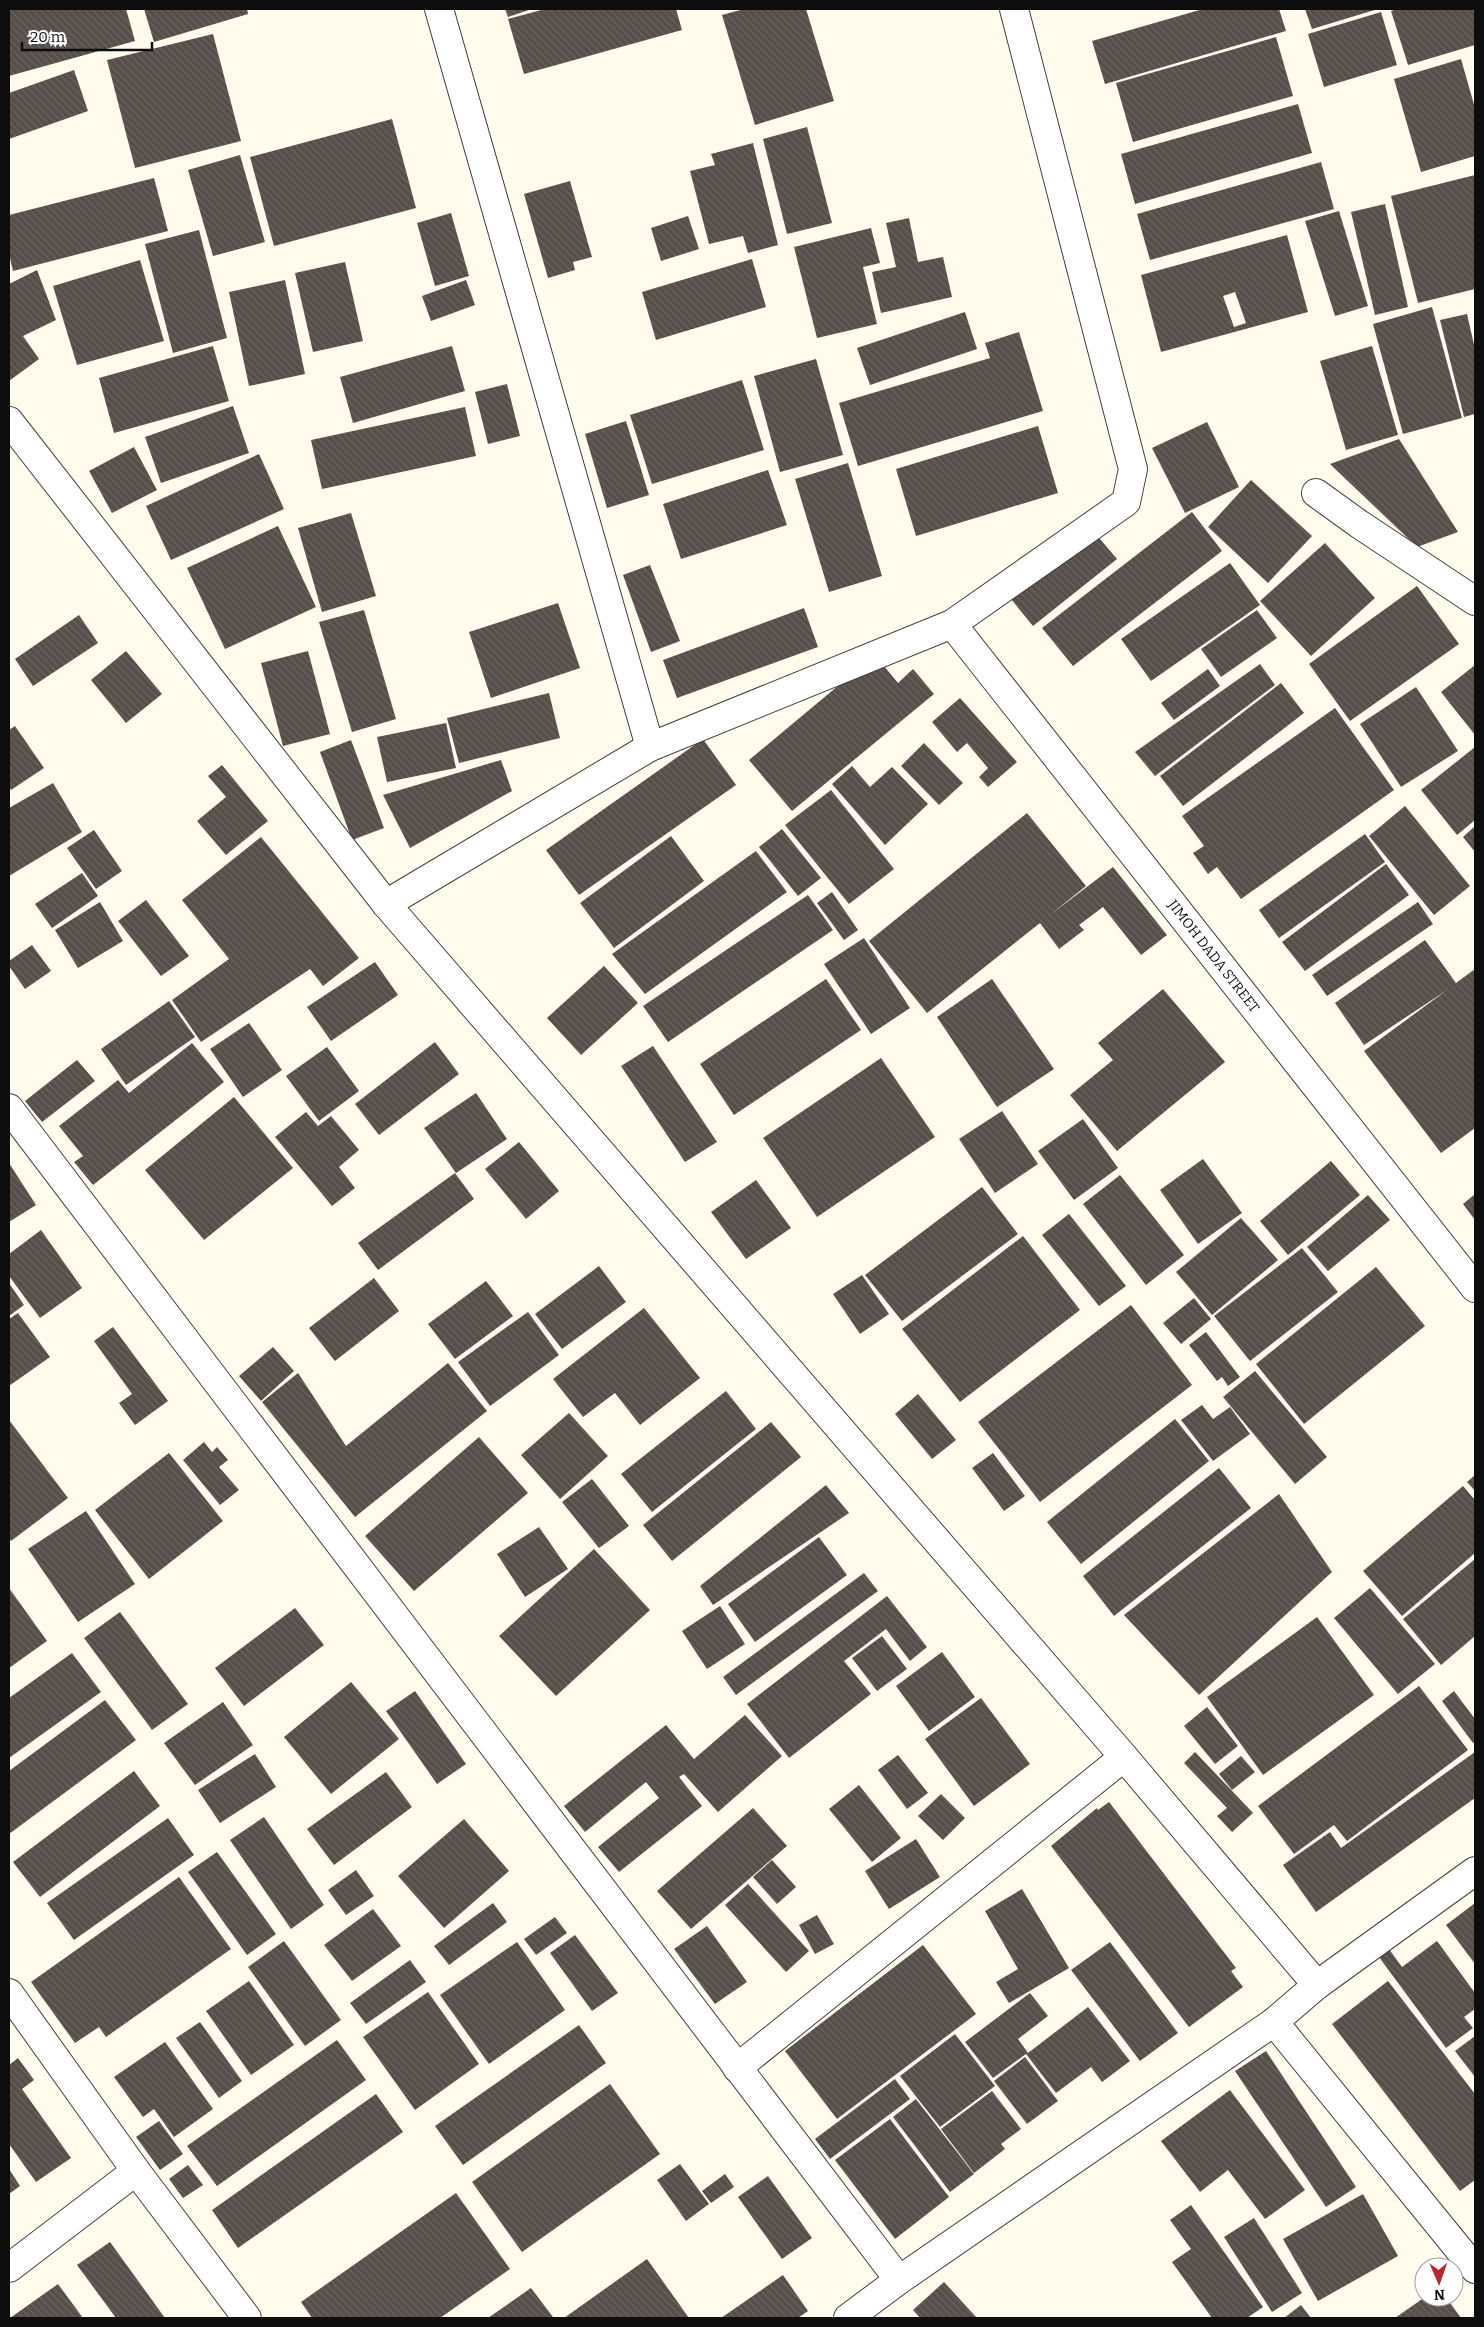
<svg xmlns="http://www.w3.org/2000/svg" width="1484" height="2327" font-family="Bitter,serif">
<defs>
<pattern id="building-back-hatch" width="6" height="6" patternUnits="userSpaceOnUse" patternTransform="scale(1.25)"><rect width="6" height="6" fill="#564e49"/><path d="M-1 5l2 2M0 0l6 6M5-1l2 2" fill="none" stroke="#69635f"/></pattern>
</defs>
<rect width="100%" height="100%" fill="#fffbed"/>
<!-- building -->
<g fill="url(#building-back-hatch)" fill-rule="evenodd">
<polygon points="9,9 126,9 135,41 9,76"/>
<polygon points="144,9 247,9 248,14 154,42"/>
<polygon points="505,9 532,9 508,17"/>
<polygon points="545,9 676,9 682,30 524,74 508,19"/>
<polygon points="744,9 806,9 834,101 755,125 722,15"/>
<polygon points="1203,9 1279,9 1286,31 1105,84 1092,41"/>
<polygon points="1305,9 1378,9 1312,29"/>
<polygon points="1397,9 1475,9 1475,45 1408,65 1391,11"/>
<polygon points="1381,12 1397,65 1324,87 1308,34"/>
<polygon points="213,34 241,141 135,168 107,60"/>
<polygon points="1276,37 1293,96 1133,142 1116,83"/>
<polygon points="1461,59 1475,108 1475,156 1421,172 1394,79"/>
<polygon points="74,70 88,111 9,139 9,93"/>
<polygon points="1298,104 1312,153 1135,204 1121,154"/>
<polygon points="392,119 416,208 274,246 250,157"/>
<polygon points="807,127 832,223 787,234 763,139"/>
<polygon points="753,143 778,245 748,253 743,236 709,244 690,171 715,165 711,154"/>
<polygon points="240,155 265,242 213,256 188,170"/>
<polygon points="1321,162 1334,209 1150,260 1137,214"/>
<polygon points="1475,175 1475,289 1418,303 1391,196"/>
<polygon points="154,178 168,231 13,271 9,254 9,215"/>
<polygon points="570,181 592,257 573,262 575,270 548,278 524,194"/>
<polygon points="1385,204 1408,307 1375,315 1351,212"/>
<polygon points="1339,211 1368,306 1335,316 1305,221"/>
<polygon points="451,213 469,276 435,286 417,223"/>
<polygon points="688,216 699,249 661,261 651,228"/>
<polygon points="909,218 918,262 943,257 952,297 881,313 872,272 896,267 886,223"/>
<polygon points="871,228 880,263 863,267 877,324 817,338 794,247"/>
<polygon points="199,230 227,338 173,353 145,244"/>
<path d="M 1287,235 L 1308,312 L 1161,352 L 1141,275 ZM 1235,292 L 1246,323 L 1234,327 L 1223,296 Z"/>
<polygon points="752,259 766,307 656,340 642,292"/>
<polygon points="140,260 164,341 77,365 53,286"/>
<polygon points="345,262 363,341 313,352 295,273"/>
<polygon points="37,270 56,320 23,336 39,359 9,381 9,284"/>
<polygon points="285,280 305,374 249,386 229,292"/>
<polygon points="466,280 475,305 431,321 422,296"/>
<polygon points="1432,307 1462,418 1403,434 1373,324"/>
<polygon points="965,312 977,349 870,385 857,348"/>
<polygon points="1467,314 1475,349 1475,414 1464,417 1440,320"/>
<polygon points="1019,332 1043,411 858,466 839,403 990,358 985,343"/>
<polygon points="213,346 229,401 114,433 99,378"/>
<polygon points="452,346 465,391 353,423 340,377"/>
<polygon points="1372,346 1398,435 1346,450 1320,361"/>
<polygon points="816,359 843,455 780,472 754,376"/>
<polygon points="742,380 764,450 652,484 630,415"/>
<polygon points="507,384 520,436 488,444 475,392"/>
<polygon points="233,406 249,453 161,483 145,437"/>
<polygon points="465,407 476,456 322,489 311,440"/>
<polygon points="626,421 649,495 607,508 585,434"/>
<polygon points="1207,422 1239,487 1185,513 1152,448"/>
<polygon points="1038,426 1058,493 916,536 896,469"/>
<polygon points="1399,439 1458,532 1417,547 1330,464"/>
<polygon points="134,447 157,490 112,513 89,471"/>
<polygon points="259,454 284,509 171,560 146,506"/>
<polygon points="848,463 882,576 829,592 795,479"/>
<polygon points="768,470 787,525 681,559 663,504"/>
<polygon points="1251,480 1312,536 1268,583 1208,527"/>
<polygon points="1192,512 1222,551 1073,666 1042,628"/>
<polygon points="351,513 376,596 322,612 298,528"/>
<polygon points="278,526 316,607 225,649 187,568"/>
<polygon points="1094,532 1117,559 1033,626 1011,599"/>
<polygon points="1325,543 1375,598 1311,656 1260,601"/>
<polygon points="1230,563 1260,605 1151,681 1121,639"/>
<polygon points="650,565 680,641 651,652 623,575"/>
<polygon points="1417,586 1459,644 1350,721 1309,664"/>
<polygon points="558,603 580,668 491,698 469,632"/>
<polygon points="804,608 818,647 677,698 663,660"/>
<polygon points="364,610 396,719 352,732 319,622"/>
<polygon points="1257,610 1277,638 1221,677 1201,649"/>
<polygon points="79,615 98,643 33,686 15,659"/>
<polygon points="126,651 162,694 126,723 91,680"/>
<polygon points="308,651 330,734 283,746 261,663"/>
<polygon points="875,655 898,683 913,669 934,694 792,811 749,760"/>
<polygon points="1260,664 1275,685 1155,776 1135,752"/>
<polygon points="1475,665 1475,735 1441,692"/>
<polygon points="1208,669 1220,686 1174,720 1161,703"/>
<polygon points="1281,683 1304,713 1183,806 1160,776"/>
<polygon points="1416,687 1458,751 1401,787 1360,724"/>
<polygon points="549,693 560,738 459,763 447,718"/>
<polygon points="960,698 1017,762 988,787 979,777 988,768 967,743 957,752 932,722"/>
<polygon points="1335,708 1394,790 1241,899 1217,867 1208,874 1193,853 1204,846 1182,816"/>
<polygon points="446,723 456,768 387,782 377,737"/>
<polygon points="15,726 44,768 11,790 9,786 9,730"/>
<polygon points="703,739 736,785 579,895 546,850"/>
<polygon points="351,740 384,828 352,840 320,752"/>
<polygon points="924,743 963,783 939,805 901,766"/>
<polygon points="1475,747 1475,820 1457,835 1421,790"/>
<polygon points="501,760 512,791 410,848 383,795"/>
<polygon points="222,765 268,821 226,855 197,821 226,797 208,776"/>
<polygon points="852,766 870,787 892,767 928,804 885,845 832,784"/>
<polygon points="53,783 82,832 9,876 9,808"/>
<polygon points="831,790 894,869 849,904 785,825"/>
<polygon points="1405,806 1470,886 1434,915 1369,836"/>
<polygon points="1027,813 1086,886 1050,915 1113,867 1167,935 1141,955 1103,907 1079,925 1084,930 1059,949 1040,923 927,1013 869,941"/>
<polygon points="1475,826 1475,852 1463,837"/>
<polygon points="782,829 821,878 798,896 759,847"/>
<polygon points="94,830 122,871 96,889 67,848"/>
<polygon points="1365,834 1385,862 1279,938 1259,910"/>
<polygon points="671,836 704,881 614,948 580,903"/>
<polygon points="261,837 359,958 323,986 310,969 201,1042 172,1000 229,959 182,900"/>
<polygon points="756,851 787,892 645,994 612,954"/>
<polygon points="1386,864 1409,895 1305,971 1282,942"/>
<polygon points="82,873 98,896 52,928 35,904"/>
<polygon points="832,892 858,930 844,940 817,903"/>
<polygon points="808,895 833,930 668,1042 643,1006"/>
<polygon points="146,900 189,956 161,976 118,921"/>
<polygon points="100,902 123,941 78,968 55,930"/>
<polygon points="1418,902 1433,924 1327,996 1312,975"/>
<polygon points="864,938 910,1008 871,1034 824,964"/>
<polygon points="1425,940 1456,983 1475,969 1475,1128 1441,1153 1364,1051 1447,990 1364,1045 1335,1003"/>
<polygon points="32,945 51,971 25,989 9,966 9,961"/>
<polygon points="375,962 398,995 331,1041 307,1007"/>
<polygon points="604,966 638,1003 581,1055 547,1018"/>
<polygon points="826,979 861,1030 734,1115 700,1064"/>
<polygon points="992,979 1054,1069 997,1107 937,1017"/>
<polygon points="1163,989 1225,1062 1117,1151 1070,1095 1113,1060 1098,1043"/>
<polygon points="169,1001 195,1037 126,1085 101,1049"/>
<polygon points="249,1023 282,1070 243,1097 210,1049"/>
<polygon points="435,1042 459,1074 379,1135 355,1104"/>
<polygon points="192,1043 224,1082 93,1185 74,1162 83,1156 59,1126 118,1080 129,1093"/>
<polygon points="653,1046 717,1142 685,1162 621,1066"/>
<polygon points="327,1047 359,1091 319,1121 286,1076"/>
<polygon points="881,1058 935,1137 817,1217 763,1138"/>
<polygon points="77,1060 95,1081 42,1122 25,1101"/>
<polygon points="476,1093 507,1139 456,1173 424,1128"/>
<polygon points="234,1097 293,1168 204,1240 145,1170"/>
<polygon points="1002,1111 1038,1164 995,1193 959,1139"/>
<polygon points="306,1112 318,1126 331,1116 359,1150 339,1167 355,1188 332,1206 275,1137"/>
<polygon points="1083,1119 1118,1168 1074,1200 1038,1151"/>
<polygon points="519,1142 559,1191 526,1219 485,1169"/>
<polygon points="1203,1159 1242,1213 1198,1244 1160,1190"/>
<polygon points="1331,1161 1360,1195 1288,1255 1260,1221"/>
<polygon points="9,1163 36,1205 9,1222"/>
<polygon points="455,1173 474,1199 378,1270 358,1243"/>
<polygon points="1120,1175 1184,1255 1146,1285 1083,1204"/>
<polygon points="756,1180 791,1228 746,1259 711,1212"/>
<polygon points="982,1187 1018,1234 902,1321 865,1275"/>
<polygon points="1475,1194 1475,1220 1463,1204"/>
<polygon points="1368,1195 1390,1220 1328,1271 1307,1247"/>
<polygon points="1069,1214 1126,1286 1099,1306 1042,1235"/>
<polygon points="1241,1218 1278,1260 1212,1315 1176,1272"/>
<polygon points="41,1230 82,1288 40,1318 9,1276 9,1254"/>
<polygon points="1023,1236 1080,1310 960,1402 902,1329"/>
<polygon points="1302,1248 1338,1292 1250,1361 1214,1316"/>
<polygon points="599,1266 626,1302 562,1349 535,1314"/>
<polygon points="1376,1267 1425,1326 1304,1424 1256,1364"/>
<polygon points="862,1275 889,1314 860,1334 833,1294"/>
<polygon points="374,1278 399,1311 335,1361 309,1328"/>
<polygon points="486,1281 513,1316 455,1359 428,1324"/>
<polygon points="9,1283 24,1305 9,1316"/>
<polygon points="1194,1298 1211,1319 1181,1344 1163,1323"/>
<polygon points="1131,1305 1192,1385 1040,1502 978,1422"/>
<polygon points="644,1308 700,1378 640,1425 615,1393 583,1417 553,1379"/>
<polygon points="528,1312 559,1355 490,1406 458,1362"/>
<polygon points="18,1313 50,1357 9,1386 9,1319"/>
<polygon points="113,1327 168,1401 135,1425 119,1403 132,1394 94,1341"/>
<polygon points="1206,1332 1240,1377 1228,1386 1222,1377 1217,1381 1189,1345"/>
<polygon points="273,1347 294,1371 261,1401 239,1376"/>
<polygon points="448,1363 487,1411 355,1517 262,1402 298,1373 346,1446"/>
<polygon points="1255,1371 1327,1457 1295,1484 1223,1397"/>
<polygon points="726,1391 756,1429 652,1512 621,1474"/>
<polygon points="918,1394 956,1440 932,1459 895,1414"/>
<polygon points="1202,1405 1213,1419 1230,1407 1250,1434 1213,1461 1181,1420"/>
<polygon points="569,1413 608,1456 560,1499 521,1455"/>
<polygon points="1175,1419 1209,1461 1081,1564 1047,1522"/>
<polygon points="9,1420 68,1498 11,1541 9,1538"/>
<polygon points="771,1422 801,1457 672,1561 643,1525"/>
<polygon points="479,1437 528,1493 414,1591 365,1536"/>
<polygon points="204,1442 212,1452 217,1447 228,1460 219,1467 239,1490 220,1505 183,1460"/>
<polygon points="169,1453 223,1521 149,1579 95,1510"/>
<polygon points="993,1453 1025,1496 1004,1511 972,1468"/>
<polygon points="1219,1468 1251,1508 1114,1616 1083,1576"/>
<polygon points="1475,1475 1475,1491 1467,1482"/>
<polygon points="592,1479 629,1526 599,1548 562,1502"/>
<polygon points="826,1485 849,1513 713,1605 700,1586"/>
<polygon points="1463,1486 1475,1500 1475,1553 1402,1616 1363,1571"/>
<polygon points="1279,1494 1332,1572 1199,1695 1124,1615"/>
<polygon points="86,1511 135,1584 78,1622 28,1549"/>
<polygon points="539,1527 568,1569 525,1597 497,1554"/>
<polygon points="819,1537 847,1575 755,1642 728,1604"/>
<polygon points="594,1549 650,1610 556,1696 499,1636"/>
<polygon points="1475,1559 1475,1636 1441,1665 1403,1619"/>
<polygon points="864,1573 878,1591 736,1695 723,1677"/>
<polygon points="9,1588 47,1641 9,1668"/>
<polygon points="1370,1588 1435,1664 1398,1694 1334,1618"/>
<polygon points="887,1596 927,1647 910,1661 886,1629 844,1661 871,1694 789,1758 747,1704"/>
<polygon points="720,1606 745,1644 707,1669 682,1631"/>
<polygon points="295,1608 324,1645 244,1706 215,1668"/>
<polygon points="120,1612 188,1704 152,1730 84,1638"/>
<polygon points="1317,1617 1374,1695 1263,1775 1207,1697"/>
<polygon points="882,1636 907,1669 877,1691 852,1658"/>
<polygon points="942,1652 975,1697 929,1731 896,1686"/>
<polygon points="72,1653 101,1692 9,1758 9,1698"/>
<polygon points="351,1682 399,1739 331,1794 284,1737"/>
<polygon points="1419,1686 1468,1750 1347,1841 1334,1825 1294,1854 1258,1806"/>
<polygon points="415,1691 466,1764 437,1784 386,1711"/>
<polygon points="1454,1691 1475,1719 1475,1741 1473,1743 1442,1701"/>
<polygon points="981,1698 1030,1764 974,1806 925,1739"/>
<polygon points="105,1700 136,1740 9,1834 9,1771"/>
<polygon points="223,1702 253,1745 195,1785 164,1743"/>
<polygon points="1207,1707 1238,1746 1215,1764 1184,1726"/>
<polygon points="745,1715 782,1756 718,1812 684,1774 679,1777 702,1806 619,1872 598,1847 659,1798 646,1782 585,1832 564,1806 666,1725 694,1759"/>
<polygon points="1195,1752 1253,1813 1232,1832 1217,1816 1227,1808 1184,1763"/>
<polygon points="1475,1752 1475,1798 1316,1912 1283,1865 1330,1832 1341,1848"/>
<polygon points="255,1754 276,1787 220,1823 198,1790"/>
<polygon points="898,1755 928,1793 907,1809 878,1770"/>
<polygon points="1241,1756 1255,1772 1232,1790 1219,1774"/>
<polygon points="134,1771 160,1806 40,1897 13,1862"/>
<polygon points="386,1772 412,1807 334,1865 307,1829"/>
<polygon points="859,1785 901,1838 872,1862 829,1809"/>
<polygon points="941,1794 965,1818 943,1840 918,1816"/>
<polygon points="1109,1802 1236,1968 1231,1971 1243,1987 1189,2027 1051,1846 1097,1808 1098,1810"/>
<polygon points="753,1808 787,1846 691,1929 657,1891"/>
<polygon points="264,1817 324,1905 291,1929 230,1840"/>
<polygon points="168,1818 194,1855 74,1940 47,1903"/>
<polygon points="464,1819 509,1871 444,1928 398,1876"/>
<polygon points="916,1839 940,1877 889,1909 865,1871"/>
<polygon points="217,1852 276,1934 247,1955 188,1872"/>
<polygon points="772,1860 796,1887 777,1904 753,1877"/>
<polygon points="356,1870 374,1896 346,1915 328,1890"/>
<polygon points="179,1877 231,1949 106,2037 99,2027 75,2043 31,1982"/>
<polygon points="748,1884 809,1951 786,1972 725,1905"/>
<polygon points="1022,1889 1069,1968 1009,2003 996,1982 1018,1969 985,1911"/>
<polygon points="493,1903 507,1922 449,1965 434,1946"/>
<polygon points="1475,1903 1475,1964 1446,1925"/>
<polygon points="373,1909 401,1946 352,1981 324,1945"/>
<polygon points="817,1915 834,1944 815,1954 799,1925"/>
<polygon points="555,1917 567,1933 536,1955 524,1939"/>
<polygon points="707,1926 747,1982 715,2004 674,1949"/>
<polygon points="575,1935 618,1993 592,2011 550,1953"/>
<polygon points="284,1941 341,2020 305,2046 248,1967"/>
<polygon points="1437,1941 1475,1993 1475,2009 1464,2017 1473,2028 1446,2048 1376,1953 1386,1945 1402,1967"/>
<polygon points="517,1942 565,2010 489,2064 440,1995"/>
<polygon points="1110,1942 1178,2033 1140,2061 1071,1970"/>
<polygon points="923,1945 976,2014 837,2119 785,2051"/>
<polygon points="410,1960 426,1982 366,2024 350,2003"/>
<polygon points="249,1981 294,2045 251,2075 206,2011"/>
<polygon points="1388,1981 1475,2094 1475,2180 1460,2191 1332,2024"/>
<polygon points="428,1992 479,2064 415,2110 363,2037"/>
<polygon points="1030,1993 1048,2016 1018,2039 1028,2053 1088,2007 1130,2061 1102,2082 1091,2067 1056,2093 1026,2054 993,2078 965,2042"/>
<polygon points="200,2022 242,2081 219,2098 176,2038"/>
<polygon points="579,2025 606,2063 463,2165 435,2126"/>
<polygon points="955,2034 995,2086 940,2127 900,2076"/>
<polygon points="1475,2036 1475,2077 1455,2051"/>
<polygon points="337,2040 366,2080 217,2186 187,2146"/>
<polygon points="165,2042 213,2109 174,2137 154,2109 143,2117 114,2077"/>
<polygon points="1266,2051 1356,2187 1326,2207 1235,2071"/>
<polygon points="1025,2057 1058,2101 1027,2124 994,2081"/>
<polygon points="18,2058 34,2080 22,2089 71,2158 36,2182 9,2144 9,2065"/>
<polygon points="895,2079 910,2099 830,2159 815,2139"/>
<polygon points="610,2084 660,2154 522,2252 472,2182"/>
<polygon points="1230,2090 1305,2190 1265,2219 1228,2170 1200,2192 1161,2141"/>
<polygon points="992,2091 1021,2129 1001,2144 1005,2149 974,2173 941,2129"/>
<polygon points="376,2094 403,2132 238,2248 212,2210"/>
<polygon points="916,2099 974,2174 950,2192 893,2117"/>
<polygon points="890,2119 949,2197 895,2239 835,2160"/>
<polygon points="159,2121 183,2154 160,2170 136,2137"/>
<polygon points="680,2164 709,2204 686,2221 657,2180"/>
<polygon points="188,2165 203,2185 183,2198 169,2179"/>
<polygon points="9,2169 20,2186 9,2194"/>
<polygon points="725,2174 734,2187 711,2203 702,2191"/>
<polygon points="768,2176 812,2238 782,2259 738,2197"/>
<polygon points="456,2193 510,2269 440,2318 312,2318 301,2302"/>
<polygon points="1363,2194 1398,2256 1318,2301 1283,2239"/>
<polygon points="1191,2205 1263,2307 1247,2318 1212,2318 1172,2262 1191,2249 1170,2220"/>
<polygon points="1254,2218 1302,2293 1272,2312 1224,2237"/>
<polygon points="110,2242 165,2318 116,2318 77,2265"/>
<polygon points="647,2259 689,2318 564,2318"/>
<polygon points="783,2275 808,2311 798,2318 721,2318"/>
<polygon points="944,2282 977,2318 920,2318 913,2310"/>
<polygon points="58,2284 83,2318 10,2318"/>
<polygon points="531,2288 553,2317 488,2318"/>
<polygon points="1425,2297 1446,2297 1461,2318 1395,2318"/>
<polygon points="1301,2305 1311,2318 1284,2318"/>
</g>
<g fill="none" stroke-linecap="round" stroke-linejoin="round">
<!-- minor casing -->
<g stroke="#404040" stroke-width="30">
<g id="minor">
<polyline points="439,9 650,747"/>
<polyline points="9,421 386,904 1124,1757 1317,1985"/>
<polyline points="1316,493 1359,524 1475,601"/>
<polyline points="952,624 1475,1288"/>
<polyline points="386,904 650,747 952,624 1126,502 1133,469 1014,9"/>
<polyline points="9,1108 899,2280"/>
<polyline points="9,1993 136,2171 247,2318"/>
<polyline points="1274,2022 1475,2269"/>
<polyline points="737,2068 1124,1757"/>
<polyline points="9,2268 136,2171"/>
<polyline points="848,2318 899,2280 1274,2022 1317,1985 1475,1871"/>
</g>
</g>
<!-- minor -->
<use href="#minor" stroke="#fff" stroke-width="28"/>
</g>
<g text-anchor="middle" stroke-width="5" stroke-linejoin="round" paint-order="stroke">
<!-- street labels -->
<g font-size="14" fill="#0d0d0d" stroke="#fff">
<text transform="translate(1214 956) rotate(52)" y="5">JIMOH DADA STREET</text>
</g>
</g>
<!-- border -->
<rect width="1484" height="2327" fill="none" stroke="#0d0d0d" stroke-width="20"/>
<!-- north arrow -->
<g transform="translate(1439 2282) rotate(178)"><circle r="24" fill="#ffffff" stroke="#9e9e9e"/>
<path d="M0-4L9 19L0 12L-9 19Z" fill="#bf232c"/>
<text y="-8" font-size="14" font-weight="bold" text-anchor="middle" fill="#0d0d0d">N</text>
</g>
<!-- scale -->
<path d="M22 42v8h130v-8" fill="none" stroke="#0d0d0d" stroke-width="2.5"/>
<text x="30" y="42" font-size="15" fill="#0d0d0d" stroke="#ffffff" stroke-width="4" paint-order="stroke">20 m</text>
</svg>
